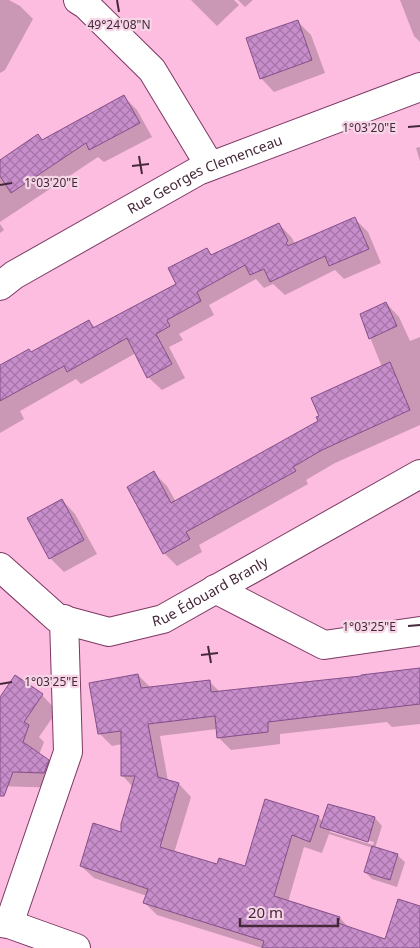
<svg xmlns="http://www.w3.org/2000/svg" width="420" height="948" font-family="'Noto Sans',sans-serif">
<defs>
<pattern id="building-cross-hatch" width="8" height="8" patternUnits="userSpaceOnUse" patternTransform="scale(1.25)"><rect width="8" height="8" fill="#c88ecc"/><path d="M0 0l8 8M0 8l8-8" fill="none" stroke="#a474a7"/></pattern>
</defs>
<rect width="100%" height="100%" fill="#fdbde1"/>
<!-- shadow -->
<g fill="#0003" fill-rule="evenodd">
<polygon points="0,0 9,0 20,6 33,19 5,70 0,73"/>
<polygon points="191,0 234,0 239,5 217,26"/>
<polygon points="238,0 253,0 245,7"/>
<polygon points="400,0 420,0 420,42 414,36"/>
<polygon points="297,21 311,35 325,73 274,92 261,78"/>
<polygon points="124,97 137,110 152,137 104,162 98,157 0,222 0,161 38,136 43,141"/>
<polygon points="420,147 420,161 416,148"/>
<polygon points="355,219 368,232 381,263 344,279 335,270 285,295 273,284 264,288 256,279 209,305 214,315 179,334 183,340 169,347 185,378 162,390 148,377 136,353 81,384 76,379 20,411 24,419 0,433 0,366 31,353 89,321 96,328 178,284 206,249 213,256 279,224 292,238 295,244"/>
<polygon points="0,224 4,230 0,233"/>
<polygon points="386,303 399,317 410,341 420,337 420,425 335,463 306,480 308,484 199,545 202,552 177,566 164,553 154,473 167,486 176,502 320,422 382,367 361,315"/>
<polygon points="62,500 75,514 97,554 64,572 50,558"/>
<path d="M 420,670 L 420,724 L 392,727 L 387,722 L 280,734 L 280,744 L 231,750 L 218,737 L 217,729 L 160,736 L 168,781 L 179,784 L 191,797 L 174,853 L 218,866 L 246,868 L 266,801 L 318,817 L 323,822 L 375,818 L 382,826 L 375,848 L 397,855 L 405,862 L 397,887 L 372,879 L 365,872 L 373,848 L 329,834 L 322,853 L 304,847 L 288,902 L 340,918 L 350,929 L 362,948 L 262,948 L 157,915 L 145,903 L 147,896 L 94,878 L 81,866 L 122,834 L 133,787 L 122,775 L 122,744 L 112,746 L 99,733 L 138,675 L 151,688 L 209,681 L 220,692 ZM 330,829 L 374,842 L 373,845 L 330,832 Z"/>
<polygon points="42,695 57,711 39,737 44,742 39,755 48,761 64,776 60,788 0,786 0,697"/>
</g>
<!-- building -->
<g fill="url(#building-cross-hatch)" stroke="#844f89">
<polygon points="298,20 312,60 260,79 246,38"/>
<polygon points="124,95 140,123 89,150 86,143 11,193 0,176 0,160 38,134 42,140"/>
<polygon points="355,217 369,249 329,266 325,256 270,282 264,269 250,275 245,265 197,292 201,301 167,320 170,326 156,334 172,364 147,378 127,338 67,372 64,366 0,401 0,365 29,349 31,352 89,320 93,328 176,284 168,268 207,248 211,255 279,223 288,241 286,243 288,246"/>
<polygon points="386,302 397,326 369,339 360,314"/>
<polygon points="390,362 410,410 322,450 293,467 296,471 186,532 190,539 163,554 127,487 154,471 171,503 318,421 316,417 319,416 311,398"/>
<polygon points="62,499 84,540 49,559 27,518"/>
<polygon points="420,668 420,704 268,722 268,732 217,738 215,716 148,724 158,777 179,783 160,847 217,864 219,858 245,866 265,799 319,816 310,842 292,835 274,896 340,917 338,923 385,939 398,899 420,906 420,948 262,948 264,941 143,903 148,889 80,866 93,823 121,832 121,824 135,776 121,776 121,731 98,734 89,683 138,674 141,688 210,680 211,692 361,676 361,675"/>
<polygon points="15,675 43,694 24,722 29,725 23,742 49,760 44,773 13,772 4,796 0,796 0,697"/>
<polygon points="328,804 375,817 368,842 320,827"/>
<polygon points="372,846 398,854 390,880 364,872"/>
</g>
<g fill="none" stroke-linecap="round" stroke-linejoin="round">
<!-- minor casing -->
<g stroke="#7c3862" stroke-width="30">
<g id="minor">
<polyline points="78,0 86,5 152,70 210,166"/>
<path id="s1" d="M 0,286 L 14,275 L 198,171 L 420,87"/>
<path id="s2" d="M 0,567 L 57,618 L 109,632 L 163,619 L 420,474"/>
<polyline points="215,589 324,645 420,631"/>
<polyline points="0,923 9,924 76,948"/>
<polyline points="9,924 68,752 64,619"/>
</g>
</g>
<!-- minor -->
<use href="#minor" stroke="#fff" stroke-width="28"/>
</g>
<!-- ticks -->
<path fill="none" stroke="#47283b" stroke-width="2" d="M 117,0 L 119,12M 408,127 L 420,126M 139,156 L 142,174M 132,166 L 149,164M 0,185 L 12,183M 408,626 L 420,625M 208,646 L 211,663M 201,655 L 218,653M 0,684 L 12,682"/>
<g text-anchor="middle" stroke-width="4.5" stroke-linejoin="round" paint-order="stroke">
<!-- street labels -->
<g font-size="14" fill="#47283b" stroke="#f6d5e7">
<text dy="5" stroke="none"><textPath href="#s1" startOffset="234">Rue Georges Clemenceau</textPath></text>
<text dy="5" stroke="none"><textPath href="#s2" startOffset="240">Rue Édouard Branly</textPath></text>
</g>
</g>
<g font-size="12" text-anchor="middle" fill="#47283b" stroke="#f6d5e7" stroke-width="4.5" stroke-linejoin="round" paint-order="stroke">
<text x="119" y="29">49°24'08"N</text>
<text x="369" y="132">1°03'20"E</text>
<text x="51" y="187">1°03'20"E</text>
<text x="369" y="631">1°03'25"E</text>
<text x="51" y="686">1°03'25"E</text>
</g>
<!-- scale -->
<path d="M240 918v8h98v-8" fill="none" stroke="#47283b" stroke-width="2.5"/>
<text x="248" y="918" font-size="15" fill="#47283b" stroke="#f6d5e7" stroke-width="4" paint-order="stroke">20 m</text>
</svg>
